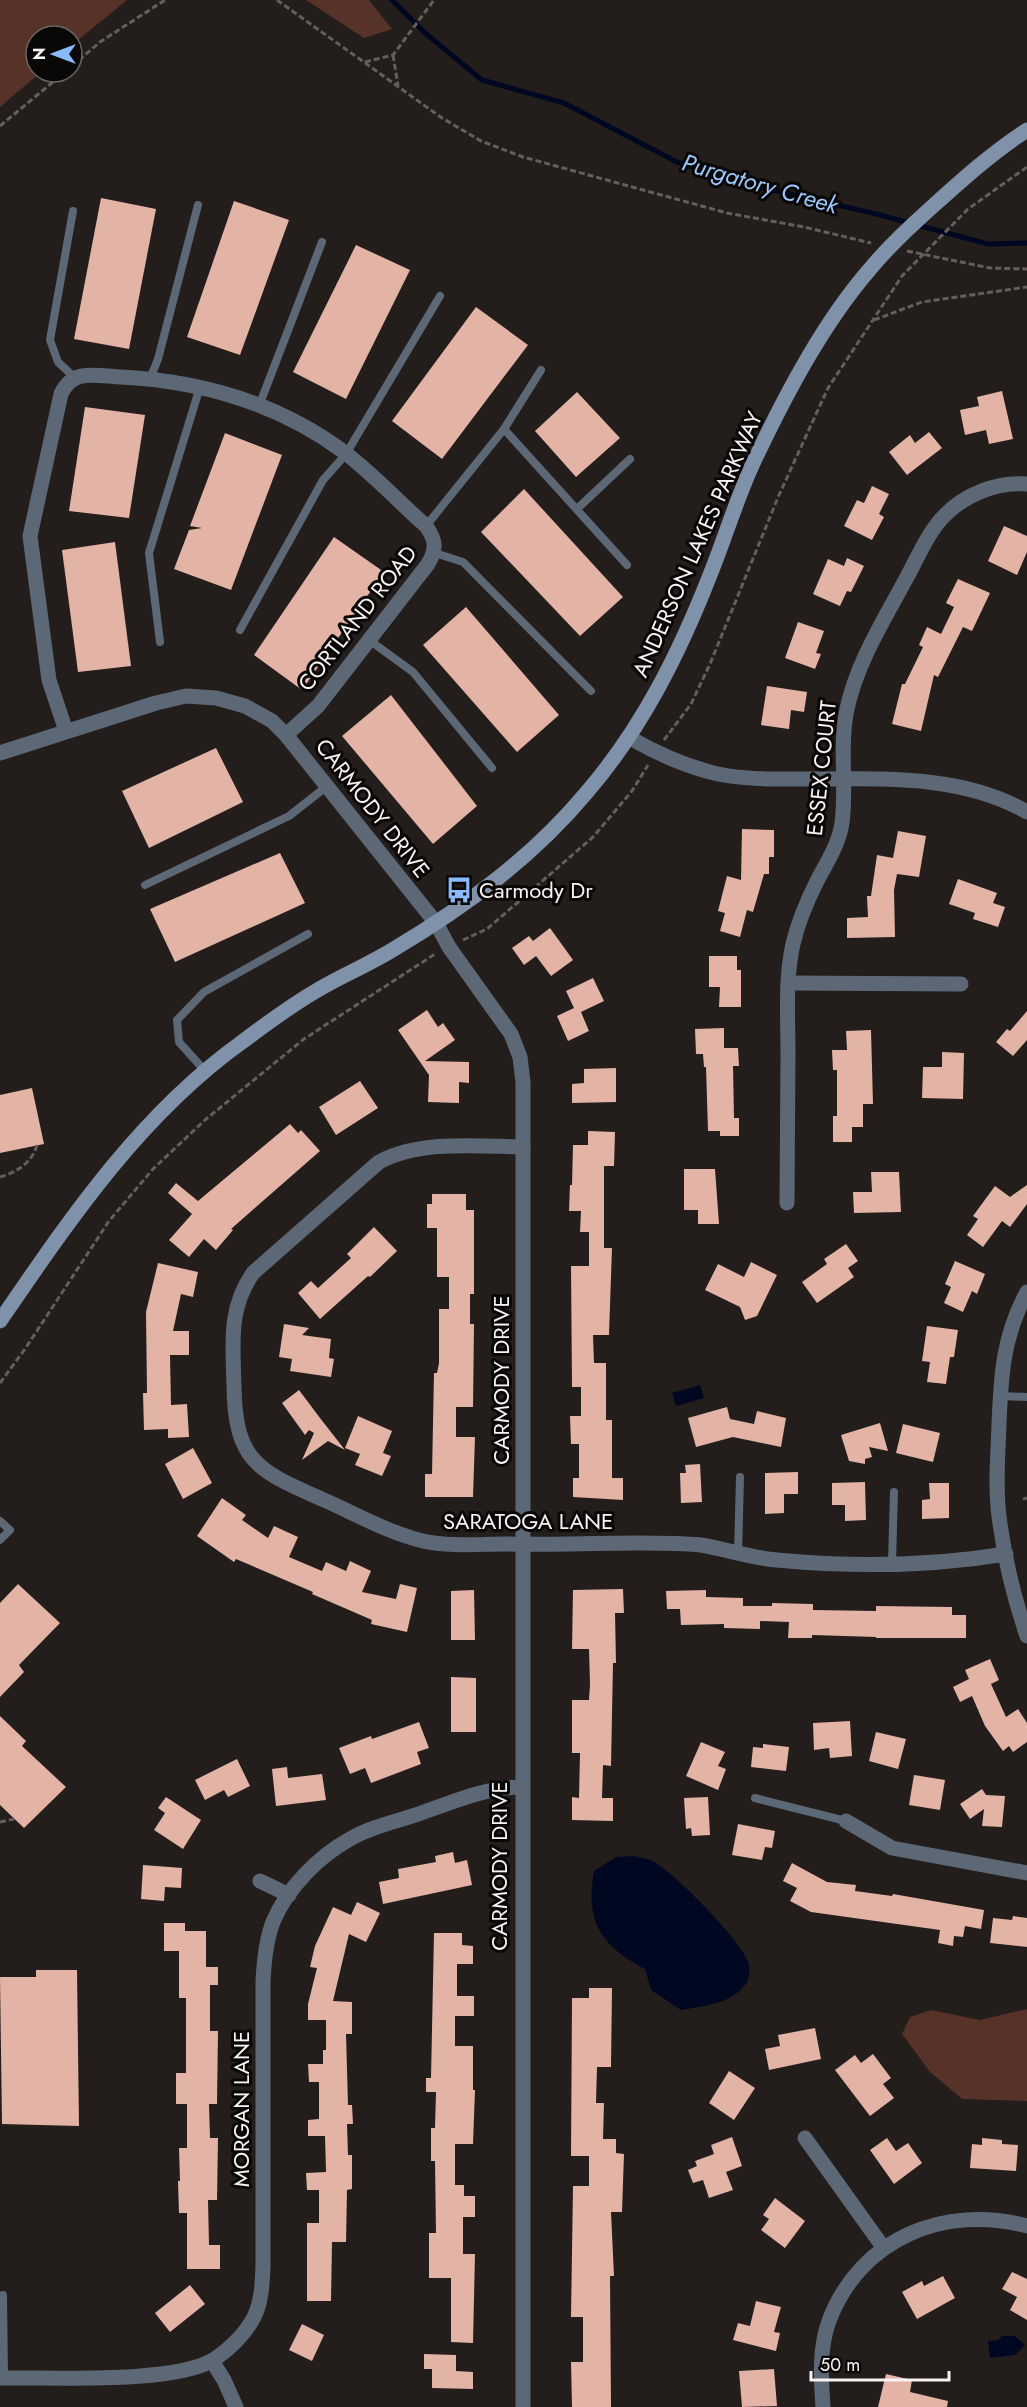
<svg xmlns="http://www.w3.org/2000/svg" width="1027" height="2407" font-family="Jost,sans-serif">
<rect width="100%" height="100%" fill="#231d1b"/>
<!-- green -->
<g fill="#573228">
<polygon points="0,0 127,0 72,45 72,36 36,36 36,72 41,72 0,107"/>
<polygon points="306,0 369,0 392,29 364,38"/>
<polygon points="1027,2009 1027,2101 962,2099 930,2072 902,2034 910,2017 931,2010 980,2020"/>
</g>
<!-- water -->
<g fill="#000720">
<polygon points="700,1385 704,1398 676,1406 672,1393"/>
<path d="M 634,1856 C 641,1858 650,1859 656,1863 C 678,1877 741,1940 749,1964 C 750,1968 749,1978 747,1982 C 733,2004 704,2006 681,2010 L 651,1990 L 645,1969 C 601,1946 585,1922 594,1871 L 616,1857 Z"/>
<polygon points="1002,2336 1015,2336 1025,2345 1015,2355 990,2358 988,2341 998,2340"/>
</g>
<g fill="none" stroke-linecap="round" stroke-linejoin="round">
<!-- stream -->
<polyline stroke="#000720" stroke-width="5" points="392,0 424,32 482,80 564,103 677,162 739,182 876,214 988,244 1027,243"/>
</g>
<!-- building -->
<g fill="#e3b3a6">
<polygon points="101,198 156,209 129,349 74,339"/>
<polygon points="234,201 289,220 240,355 187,337"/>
<polygon points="356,245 410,270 346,399 293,372"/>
<polygon points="476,307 528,345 442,459 392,421"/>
<polygon points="1002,391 1013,439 989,444 986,430 965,435 960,410 979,406 977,397"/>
<polygon points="577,392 620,438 576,477 535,431"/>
<polygon points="85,407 145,415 129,518 69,511"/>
<polygon points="929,432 942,448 907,475 889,452 910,435 915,443"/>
<polygon points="225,433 282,455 231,590 174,569 189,530 202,528 190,526"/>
<polygon points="872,486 889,494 879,514 884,517 872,540 844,526 857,500 864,503"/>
<polygon points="524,489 623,597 580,636 481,532"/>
<polygon points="1004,526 1027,536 1027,552 1017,575 988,561"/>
<polygon points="334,537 384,572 302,690 254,655"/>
<polygon points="115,542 131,666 78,672 62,550"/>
<polygon points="847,558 864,566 851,592 847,591 840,606 813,594 828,559 844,566"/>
<polygon points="958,579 990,593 972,631 963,627 938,677 934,675 921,731 892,724 902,684 905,684 923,647 919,645 927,627 941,634 954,607 946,603"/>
<polygon points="466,607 559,715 517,752 423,645"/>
<polygon points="798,622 824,631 816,653 821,654 815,669 785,658"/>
<polygon points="767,686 807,692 804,712 791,710 789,729 761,725"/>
<polygon points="391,695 477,806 433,844 342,736"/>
<polygon points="216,748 243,802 149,848 122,791"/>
<polygon points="742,829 774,830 774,857 769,857 769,874 764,874 753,912 747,910 740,937 720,931 725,913 718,911 727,876 741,880"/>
<polygon points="898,831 926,836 919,877 897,874 894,890 895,937 847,938 847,918 868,917 867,896 871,896 877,855 893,858"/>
<polygon points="280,853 305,903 175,962 150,909"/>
<polygon points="958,879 997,893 993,903 1005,907 998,927 973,919 975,913 949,904"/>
<polygon points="550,928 573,960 551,976 536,956 524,965 512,948 529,936 533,941"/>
<polygon points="709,956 737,956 737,970 741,970 741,1007 719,1007 720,987 709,987"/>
<polygon points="593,978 604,1001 581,1012 589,1031 568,1041 557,1016 574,1008 566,991"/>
<polygon points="427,1010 438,1027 443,1023 455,1040 425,1061 469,1062 469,1083 459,1082 459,1103 428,1102 429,1075 398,1030"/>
<polygon points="1027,1011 1027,1040 1013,1056 996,1042 1007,1029 1010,1031"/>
<polygon points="724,1028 724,1048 738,1048 739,1066 733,1066 734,1118 739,1118 739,1136 720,1136 720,1131 708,1131 706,1067 704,1067 703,1054 696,1054 695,1029"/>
<polygon points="871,1030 873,1104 863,1104 863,1127 852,1127 852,1142 833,1142 833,1116 837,1116 837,1070 833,1070 832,1050 847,1050 846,1031"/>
<polygon points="942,1052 964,1053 963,1099 922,1098 923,1067 942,1067"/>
<polygon points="616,1068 616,1102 572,1103 572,1084 584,1083 584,1069"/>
<polygon points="360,1081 378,1108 336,1135 319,1107"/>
<polygon points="32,1088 44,1144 0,1153 0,1095"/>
<polygon points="290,1124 298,1133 301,1130 320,1151 231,1229 233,1230 216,1250 204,1239 189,1257 169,1240 192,1214 168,1193 176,1183 198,1201"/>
<polygon points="588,1131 615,1132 614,1166 604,1166 604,1248 612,1248 609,1335 593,1335 594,1363 606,1363 606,1420 612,1420 612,1478 623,1478 623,1500 573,1497 573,1478 579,1478 579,1444 571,1444 570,1416 581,1416 581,1387 572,1387 571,1266 589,1266 589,1232 580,1232 581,1211 569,1211 570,1185 572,1185 573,1145 588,1145"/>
<polygon points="684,1169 715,1169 719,1224 698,1224 698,1210 684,1210"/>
<polygon points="871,1172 899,1172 901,1212 854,1213 853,1192 872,1192"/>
<polygon points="1027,1185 1027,1204 1010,1227 1002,1221 983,1247 967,1235 978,1219 973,1216 995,1186 1010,1197"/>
<polygon points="432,1194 466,1194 466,1210 474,1210 474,1294 470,1294 470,1324 474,1324 473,1407 456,1407 456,1437 475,1437 473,1497 425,1497 425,1474 432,1474 434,1373 437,1373 439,1363 439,1309 449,1309 449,1277 437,1277 437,1228 427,1228 427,1204 432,1204"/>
<polygon points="374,1227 397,1251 370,1277 368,1276 320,1319 298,1293 311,1281 318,1288 351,1258 347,1254"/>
<polygon points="846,1244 858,1261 848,1268 854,1277 817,1303 802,1282 827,1264 824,1259"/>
<polygon points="955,1261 985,1274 977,1294 972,1291 963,1312 944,1303 951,1287 945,1284"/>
<polygon points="751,1262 777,1275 757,1316 745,1320 740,1307 705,1290 718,1264 744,1277"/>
<polygon points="158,1263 198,1272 193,1297 181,1294 173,1331 189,1331 189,1355 170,1355 171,1405 187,1404 189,1437 168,1438 168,1429 144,1430 143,1393 147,1393 146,1312"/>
<polygon points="284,1324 309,1328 302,1335 331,1339 329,1358 334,1359 331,1377 290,1371 292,1359 279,1357"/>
<polygon points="927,1326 958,1330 954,1357 950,1357 946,1384 927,1382 930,1362 922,1361"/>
<polygon points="299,1390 320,1418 345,1450 328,1441 302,1460 314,1433 309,1430 305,1435 282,1403"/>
<polygon points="727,1407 730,1419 754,1424 757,1411 786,1418 781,1447 733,1437 696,1447 688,1418"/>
<polygon points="358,1416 392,1431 383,1453 391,1456 382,1476 355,1465 360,1454 345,1448"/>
<polygon points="880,1423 888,1451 869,1447 872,1457 865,1459 865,1464 849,1461 841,1435"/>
<polygon points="903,1424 940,1433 933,1462 896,1453"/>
<polygon points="193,1448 212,1483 183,1499 165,1464"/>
<polygon points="700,1464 702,1502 681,1503 680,1473 686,1473 685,1465"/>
<polygon points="798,1472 798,1494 784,1494 784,1513 765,1514 765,1473"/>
<polygon points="865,1482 866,1520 845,1521 845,1505 832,1505 832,1483"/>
<polygon points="929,1483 949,1483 949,1518 922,1519 922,1500 930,1499"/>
<polygon points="222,1498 246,1515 242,1520 268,1538 274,1526 298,1537 289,1557 322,1571 326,1562 346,1571 350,1561 371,1571 362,1592 396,1599 400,1584 417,1588 407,1632 371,1624 372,1620 312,1594 313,1592 236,1559 234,1562 197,1536"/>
<polygon points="18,1584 60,1623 19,1665 24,1672 0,1697 0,1603"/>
<polygon points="623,1589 624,1613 615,1613 616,1663 613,1663 611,1766 603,1765 602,1798 613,1798 613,1821 572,1820 572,1797 579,1798 580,1753 572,1753 572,1700 589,1700 590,1684 589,1649 572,1649 573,1590"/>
<polygon points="474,1590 475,1640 451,1640 451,1591"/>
<polygon points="706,1590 706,1597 743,1598 743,1606 772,1606 772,1603 813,1604 813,1610 876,1611 876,1606 952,1607 952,1615 966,1615 966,1638 876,1638 876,1637 812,1635 812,1638 788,1638 789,1622 760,1621 760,1629 724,1628 724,1624 681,1625 680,1609 667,1609 666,1591"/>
<polygon points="990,1659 999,1680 991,1684 1006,1717 1018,1709 1027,1723 1027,1742 1013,1752 1009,1746 1003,1751 985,1726 972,1696 960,1702 953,1687 969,1679 965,1670"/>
<polygon points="451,1677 476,1678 476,1732 451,1732"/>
<polygon points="0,1716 26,1741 22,1746 66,1787 24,1828 0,1805"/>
<polygon points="850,1721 852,1756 830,1758 829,1748 814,1750 813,1723"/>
<polygon points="419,1722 429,1748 417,1752 421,1764 371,1783 365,1768 350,1774 339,1748 371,1736 372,1739"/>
<polygon points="876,1732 906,1739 898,1769 869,1761"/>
<polygon points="701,1742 725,1752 718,1766 726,1769 718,1790 686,1776"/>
<polygon points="763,1744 789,1747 786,1771 751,1767 753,1747 763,1748"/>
<polygon points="237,1759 250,1786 228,1797 224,1790 205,1800 195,1780"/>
<polygon points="287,1767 288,1778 322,1774 326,1800 276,1806 272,1769"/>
<polygon points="914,1775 945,1780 940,1810 909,1805"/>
<polygon points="982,1789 986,1795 1005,1796 1002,1827 982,1826 984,1809 970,1819 960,1804"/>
<polygon points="166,1797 201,1820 183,1849 154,1830 165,1813 158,1808"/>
<polygon points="708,1797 710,1835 692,1836 691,1828 686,1829 684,1798"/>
<polygon points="738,1824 775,1831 772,1848 765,1847 762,1860 732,1855"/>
<polygon points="453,1852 455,1863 467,1860 472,1885 383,1904 379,1882 399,1878 398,1869 436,1862 435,1856"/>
<polygon points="792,1863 827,1882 856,1885 855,1891 892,1896 893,1894 984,1910 981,1929 965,1926 963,1937 954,1936 953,1946 938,1943 940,1930 811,1912 790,1901 797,1888 783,1881"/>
<polygon points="143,1865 182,1868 181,1888 165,1887 164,1901 141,1899"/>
<polygon points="357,1902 380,1913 366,1942 349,1934 333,2001 352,2002 352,2034 346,2034 348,2105 352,2105 353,2124 347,2124 348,2155 352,2155 352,2189 347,2190 346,2242 332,2242 331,2301 307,2301 307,2223 319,2223 319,2190 307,2190 306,2173 326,2172 325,2136 308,2136 308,2120 319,2119 319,2082 309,2082 308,2064 323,2064 323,2050 326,2050 326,2020 308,2020 308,2004 317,1968 310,1967 315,1946 333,1907 351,1915"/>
<polygon points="1013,1916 1027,1918 1027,1947 990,1943 993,1918 1012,1920"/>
<polygon points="164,1923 185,1923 185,1931 206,1931 206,1967 218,1967 218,1985 210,1985 210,2031 218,2031 217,2104 209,2104 210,2138 218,2138 217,2200 208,2200 209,2245 220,2245 220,2269 187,2269 187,2213 179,2213 178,2181 180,2181 179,2148 187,2148 187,2104 176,2104 176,2073 186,2073 186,1998 179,1998 179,1951 164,1951"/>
<polygon points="434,1933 462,1933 462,1945 473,1946 473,1964 457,1964 457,1996 474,1996 474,2016 455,2016 455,2046 473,2046 473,2090 475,2090 473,2144 455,2144 455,2185 464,2185 464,2196 475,2196 475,2217 463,2217 463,2254 475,2254 473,2343 451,2342 451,2278 429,2278 429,2233 436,2233 435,2161 431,2161 431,2128 435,2128 436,2092 426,2092 426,2078 431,2078"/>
<polygon points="36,1970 77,1970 79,2126 2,2124 0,1977 36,1977"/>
<polygon points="589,1988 612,1988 611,2067 597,2067 596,2103 604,2103 603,2139 616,2139 616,2153 624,2154 622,2212 611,2212 614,2276 610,2276 611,2407 572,2407 571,2362 583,2362 583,2317 571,2317 573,2186 589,2186 589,2156 571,2156 572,1998 589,1998"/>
<polygon points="815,2028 821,2059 769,2070 765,2049 780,2046 778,2035"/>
<polygon points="873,2054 891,2078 883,2084 894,2098 870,2116 835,2070 855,2055 861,2063"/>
<polygon points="729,2071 755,2088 734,2120 709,2103"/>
<polygon points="732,2137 742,2166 726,2172 733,2190 709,2198 703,2180 693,2183 688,2170 697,2166 695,2161 714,2154 711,2145"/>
<polygon points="887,2138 896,2151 908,2143 922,2163 894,2184 870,2150"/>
<polygon points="982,2138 1002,2140 1002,2144 1018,2145 1016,2171 970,2168 972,2144 982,2145"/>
<polygon points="775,2198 805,2221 785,2248 761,2230 769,2219 763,2215"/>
<polygon points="1012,2272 1027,2279 1027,2320 1010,2310 1017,2297 1002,2289"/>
<polygon points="943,2276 955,2298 917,2319 902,2292 922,2281 924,2286"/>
<polygon points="190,2285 205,2304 170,2332 155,2313"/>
<polygon points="756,2301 781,2307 774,2332 780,2333 776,2351 733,2340 738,2323 750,2326"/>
<polygon points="302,2324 324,2335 312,2361 289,2350"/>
<polygon points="424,2354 456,2355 456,2371 473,2372 473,2389 432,2388 432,2369 424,2369"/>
<polygon points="774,2369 777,2406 742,2407 739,2371"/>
<polygon points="886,2374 912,2380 910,2392 948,2401 947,2407 878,2407"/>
</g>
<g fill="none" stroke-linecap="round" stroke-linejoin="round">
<!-- path -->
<g stroke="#645f5d" stroke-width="3" stroke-dasharray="6 3" stroke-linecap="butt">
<polyline points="277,0 442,118 481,141 523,157 727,213 804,227 871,243"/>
<polyline points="393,55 398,85"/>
<polyline points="365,62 393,55 434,0"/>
<polyline points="72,66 100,42 165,0"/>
<polyline points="0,126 65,72"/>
<polyline points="907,251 990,268 1027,269"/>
<polyline points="874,320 922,302 1027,287"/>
<polyline points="664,740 691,704 710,664 779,495 828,388 902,276 968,209 1027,167"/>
<polyline points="463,940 487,929 593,837 632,791 648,765"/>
<path d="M 0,1177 C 17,1172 32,1163 37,1145"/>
<polyline points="0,1383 25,1349 109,1221 153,1169 205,1120 304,1039 435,954"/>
<polyline points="1023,1499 1027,1498"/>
<polyline points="0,1822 14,1819"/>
</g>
<!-- lane -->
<g stroke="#5d6876" stroke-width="8">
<polyline points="73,211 50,340 58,362 74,377"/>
<polyline points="150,379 158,359 198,205"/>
<polyline points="259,406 322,242"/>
<polyline points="504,429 627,565"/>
<polyline points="577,509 630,459"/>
<polyline points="426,526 504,429 541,370"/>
<polyline points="435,553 463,562 591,691"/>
<polyline points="240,630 323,480 346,454 440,296"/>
<polyline points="369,640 413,672 492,768"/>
<polyline points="160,642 149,553 200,387"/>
<polyline points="145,885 289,816 326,787"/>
<polyline points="206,1072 179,1042 177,1020 204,992 308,934"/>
<polyline points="1000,1396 1027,1397"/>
<polyline points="0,1521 10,1530 0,1540"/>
<polyline points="738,1554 740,1477"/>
<polyline points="892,1563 894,1492"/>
<polyline points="755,1798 846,1821"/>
<polyline points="3,2295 4,2378"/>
</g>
<!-- street -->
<g stroke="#5d6876" stroke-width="15">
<path d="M 66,731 L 49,680 L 30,536 L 61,394 C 73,368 96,376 121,377 C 201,381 279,404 344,452 C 373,474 399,502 426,526 C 436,540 437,549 428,564 L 318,706 L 286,735"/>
<path d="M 630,738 C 658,754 687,767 718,774 C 742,779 767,779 791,779 C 869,780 956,771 1027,812"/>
<polyline points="0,753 156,703 186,696 216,698 245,706 272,721 286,735 436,923 449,947 511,1034 520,1057 523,1082 523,2407"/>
<polyline points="789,983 961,984"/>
<path d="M 523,1147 C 477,1146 420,1140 379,1162 L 253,1273 C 228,1309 233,1343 234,1386 C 235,1463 259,1471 324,1500 C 356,1514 389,1533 423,1541 C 450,1547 478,1544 506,1544 C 550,1545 593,1543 637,1543 C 658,1543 680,1543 701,1545 C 726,1549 751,1558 777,1560 C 851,1567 933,1566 1006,1554"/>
<path d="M 787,1203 C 787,1153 788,1103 788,1053 C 788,1018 785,979 793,944 C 798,922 807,901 817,881 C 827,862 839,844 842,823 C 847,785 839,747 847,709 C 857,662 884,620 907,577 C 918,557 928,532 945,515 C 966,494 996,482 1027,484"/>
<path d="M 1027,1292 C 1003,1336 1001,1375 999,1424 C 998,1455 995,1486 999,1516 C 1004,1557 1014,1598 1027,1636"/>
<polyline points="846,1821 892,1848 1027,1873"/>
<polyline points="260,1881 289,1895"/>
<polyline points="805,2138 883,2247"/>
<polyline points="212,2361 224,2380 236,2407"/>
<path d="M 0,2378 C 51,2377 173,2384 213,2360 C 229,2350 246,2333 254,2317 C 262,2301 262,2284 263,2267 L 263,1981 C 264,1961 266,1940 273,1922 C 287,1888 319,1856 350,1839 C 372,1826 400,1821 424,1812 C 455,1801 488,1787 521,1787"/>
<path d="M 823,2407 C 821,2379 819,2348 829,2321 C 860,2238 945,2204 1027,2226"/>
</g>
<!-- secondary -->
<path stroke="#8092a9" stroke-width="15" d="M 0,1321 C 70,1219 140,1115 242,1042 C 266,1024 290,1006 316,991 C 341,976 368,965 394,949 C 466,906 533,857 587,792 C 642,728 679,654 710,575 C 726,536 738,493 757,455 C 787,392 824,322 870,269 C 889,246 911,226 933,206 C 963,179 993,152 1027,130"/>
</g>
<!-- icons -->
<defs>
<g id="bus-bare" transform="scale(2.07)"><path d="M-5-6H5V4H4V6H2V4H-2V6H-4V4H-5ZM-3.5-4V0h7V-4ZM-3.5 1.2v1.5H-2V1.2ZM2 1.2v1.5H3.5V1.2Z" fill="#88bafc" stroke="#0a0807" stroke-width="2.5" paint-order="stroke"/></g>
</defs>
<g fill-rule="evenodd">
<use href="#bus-bare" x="459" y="890"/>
</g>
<g text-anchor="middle" stroke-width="6" stroke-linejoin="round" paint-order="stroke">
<!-- street labels -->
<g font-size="22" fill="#f7f3f2" stroke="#0a0807">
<text transform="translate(697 544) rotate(-66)" y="8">ANDERSON LAKES PARKWAY</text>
<text transform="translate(357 618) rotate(-52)" y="8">CORTLAND ROAD</text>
<text transform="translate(821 768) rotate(-84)" y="8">ESSEX COURT</text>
<text transform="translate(373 808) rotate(52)" y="8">CARMODY DRIVE</text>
<text transform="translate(501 1380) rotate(-90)" y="8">CARMODY DRIVE</text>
<text x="528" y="1529">SARATOGA LANE</text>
<text transform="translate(499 1866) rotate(-90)" y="8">CARMODY DRIVE</text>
<text transform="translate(241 2109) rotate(-90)" y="8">MORGAN LANE</text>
</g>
<!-- poi labels -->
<g font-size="22" fill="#f7f3f2" stroke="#0a0807" text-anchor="start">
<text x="479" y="898">Carmody Dr</text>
</g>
<!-- water labels -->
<g font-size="24" font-style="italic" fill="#9cc6fc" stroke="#0a0807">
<text transform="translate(760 184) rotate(16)" y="8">Purgatory Creek</text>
</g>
</g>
<!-- north arrow -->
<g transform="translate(54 54) rotate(270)"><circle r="28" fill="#0a0807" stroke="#696665" stroke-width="1.5"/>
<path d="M0-4.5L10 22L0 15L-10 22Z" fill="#88bafc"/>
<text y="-9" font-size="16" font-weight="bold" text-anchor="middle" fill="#f7f3f2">N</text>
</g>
<!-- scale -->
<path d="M811 2371v9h138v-9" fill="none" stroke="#f7f3f2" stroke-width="3"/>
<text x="820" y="2371" font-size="18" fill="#f7f3f2" stroke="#0a0807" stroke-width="4.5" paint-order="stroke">50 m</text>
</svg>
